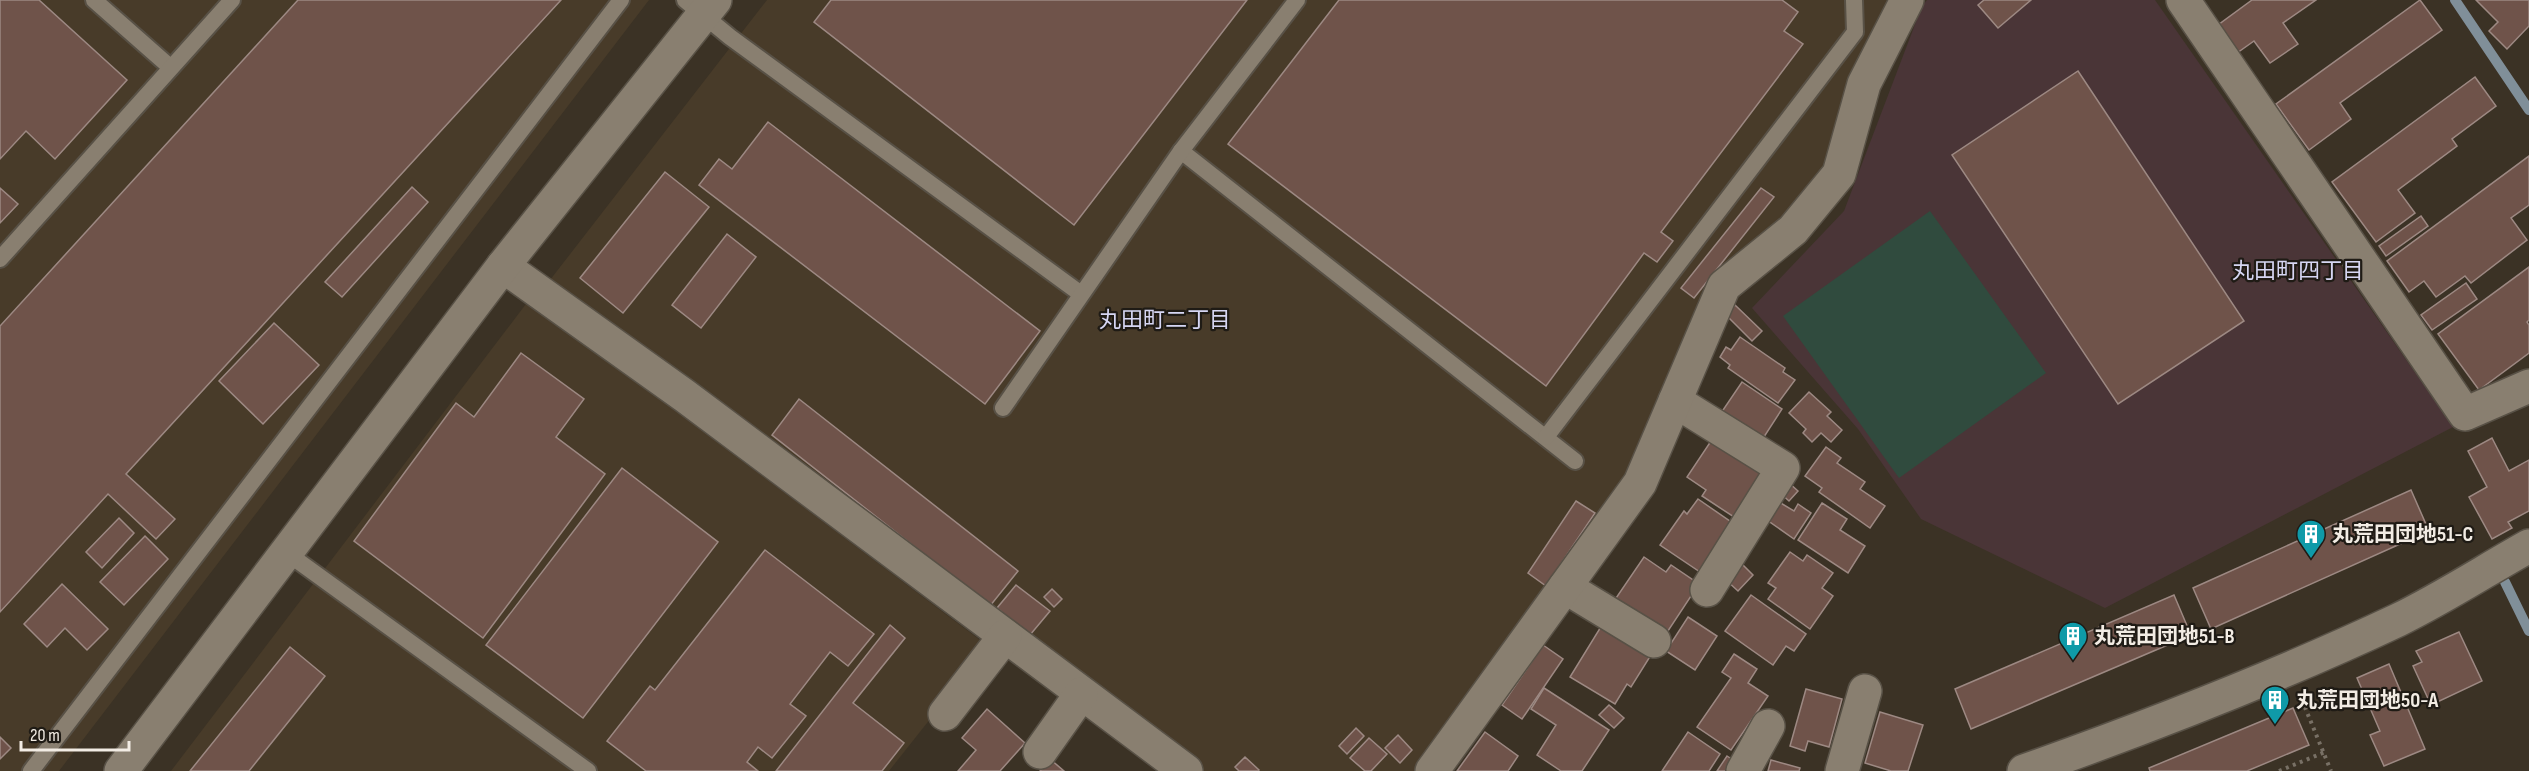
<svg xmlns="http://www.w3.org/2000/svg" width="2529" height="771" font-family="'Sofia Sans Condensed','Noto Sans JP',sans-serif">
<rect width="100%" height="100%" fill="#3b3225"/>
<!-- commercial -->
<polygon fill="#4a3537" points="1927,0 2155,0 2453,427 2105,608 1921,519 1858,429 1752,308 1844,211 1922,6"/>
<!-- built -->
<g fill="#483b29">
<polygon points="0,0 649,0 59,771 0,771"/>
<polygon points="767,0 1898,0 1831,168 1775,230 1630,474 1416,771 1195,771 550,280"/>
<polygon points="529,300 988,646 889,771 171,771"/>
</g>
<!-- green -->
<polygon fill="#304b3e" points="1930,211 2046,373 1899,478 1783,316"/>
<g fill="none" stroke-linecap="round" stroke-linejoin="round">
<!-- stream -->
<g stroke="#808f99" stroke-width="10">
<polyline points="2455,0 2529,110"/>
<polyline points="2505,582 2529,631"/>
</g>
</g>
<!-- building -->
<g fill="#6f534a" stroke="#9d8983" stroke-width="1.5">
<polygon points="0,0 39,0 127,80 55,159 26,131 0,159"/>
<polygon points="298,0 561,0 126,474 175,519 156,539 108,494 0,612 0,326"/>
<polygon points="831,0 1247,0 1074,225 814,22"/>
<polygon points="1339,0 1782,0 1798,12 1784,31 1803,44 1661,232 1673,241 1657,262 1644,253 1546,386 1228,144"/>
<polygon points="1984,0 2031,0 1998,28 1978,5"/>
<polygon points="2252,0 2316,0 2283,23 2298,44 2270,63 2254,41 2237,53 2218,25"/>
<polygon points="2420,0 2442,30 2340,103 2351,119 2309,150 2276,104"/>
<polygon points="2476,0 2529,0 2529,26 2507,49 2489,31 2498,22"/>
<polygon points="2078,71 2244,321 2118,404 1952,155"/>
<polygon points="2475,77 2496,106 2452,139 2457,146 2398,190 2415,213 2376,242 2332,182"/>
<polygon points="768,122 1040,331 985,404 699,185 719,159 732,169"/>
<polygon points="2529,156 2529,205 2511,218 2527,240 2471,283 2465,276 2436,297 2424,281 2409,292 2387,261"/>
<polygon points="665,172 709,207 623,313 580,278"/>
<polygon points="412,187 428,202 342,297 325,282"/>
<polygon points="0,188 18,204 0,223"/>
<polygon points="1761,188 1774,197 1694,298 1681,288"/>
<polygon points="2421,216 2428,226 2386,256 2379,246"/>
<polygon points="727,234 756,257 701,328 672,305"/>
<polygon points="2529,267 2529,320 2527,322 2529,325 2529,353 2479,390 2438,334"/>
<polygon points="2466,283 2477,299 2432,330 2421,315"/>
<polygon points="1735,305 1762,331 1752,341 1726,315"/>
<polygon points="274,323 319,365 263,424 219,381"/>
<polygon points="1740,337 1785,368 1783,372 1795,380 1778,403 1728,368 1730,365 1720,357 1726,347 1731,350"/>
<polygon points="521,353 584,399 556,437 605,474 483,638 354,541 456,403 474,417"/>
<polygon points="1742,382 1782,409 1762,440 1721,413"/>
<polygon points="1809,392 1831,412 1827,416 1842,430 1831,442 1821,433 1812,442 1803,433 1806,429 1789,413"/>
<polygon points="799,399 1018,571 990,606 772,435"/>
<polygon points="1713,438 1767,474 1737,519 1702,496 1706,490 1687,477"/>
<polygon points="2492,438 2509,471 2529,460 2529,511 2508,522 2512,528 2492,539 2469,497 2487,487 2468,451"/>
<polygon points="1826,447 1841,458 1837,463 1865,482 1860,489 1885,506 1870,528 1819,492 1822,488 1805,476"/>
<polygon points="622,468 718,542 583,718 486,645"/>
<polygon points="1788,482 1798,491 1789,501 1779,492"/>
<polygon points="2411,490 2429,531 2211,629 2193,588"/>
<polygon points="1698,499 1737,526 1703,574 1660,545 1684,511 1687,514"/>
<polygon points="1576,501 1595,513 1546,586 1528,573"/>
<polygon points="1779,502 1794,511 1798,504 1811,513 1794,539 1767,520"/>
<polygon points="1822,503 1847,519 1840,530 1865,546 1848,573 1798,540"/>
<polygon points="119,518 134,533 102,568 86,552"/>
<polygon points="145,536 168,559 124,605 100,582"/>
<polygon points="765,550 874,634 848,666 830,652 790,704 806,716 772,758 758,747 747,762 758,771 646,771 607,741 650,686 655,690"/>
<polygon points="1790,552 1803,561 1807,555 1833,573 1822,588 1833,596 1810,629 1768,599 1776,588 1768,583"/>
<polygon points="1644,557 1666,572 1671,565 1699,584 1664,637 1614,601"/>
<polygon points="1741,563 1753,575 1738,591 1726,580"/>
<polygon points="62,584 108,629 87,650 65,628 47,647 24,624"/>
<polygon points="1016,585 1050,611 1030,635 997,608"/>
<polygon points="1052,589 1062,599 1054,607 1044,597"/>
<polygon points="1751,595 1806,634 1794,651 1786,646 1773,665 1725,631"/>
<polygon points="2174,595 2191,635 1971,729 1955,689"/>
<polygon points="1688,617 1717,636 1695,670 1666,651"/>
<polygon points="890,625 905,638 853,703 904,743 882,771 776,771"/>
<polygon points="1602,625 1651,655 1631,687 1627,684 1615,704 1570,677"/>
<polygon points="2459,632 2482,681 2431,705 2413,666 2422,662 2416,651"/>
<polygon points="1543,645 1563,659 1522,719 1502,705"/>
<polygon points="290,647 325,676 249,771 190,771"/>
<polygon points="1734,654 1757,669 1748,683 1768,696 1731,750 1697,727 1731,678 1722,672"/>
<polygon points="2389,664 2425,749 2384,766 2370,735 2380,731 2357,678"/>
<polygon points="1544,688 1609,730 1582,771 1561,771 1537,755 1556,725 1531,709"/>
<polygon points="1806,689 1842,699 1829,747 1808,741 1805,751 1790,746"/>
<polygon points="1609,705 1624,718 1614,728 1599,715"/>
<polygon points="2293,708 2309,745 2247,771 2150,771 2149,768"/>
<polygon points="987,709 1025,743 1000,771 958,771 976,750 962,738"/>
<polygon points="1880,712 1923,725 1908,771 1891,771 1865,763"/>
<polygon points="1356,728 1364,736 1347,754 1339,746"/>
<polygon points="1485,732 1518,756 1508,771 1457,771"/>
<polygon points="1688,732 1720,754 1709,771 1662,771"/>
<polygon points="1398,735 1412,750 1400,763 1385,748"/>
<polygon points="0,737 11,748 0,759"/>
<polygon points="1369,738 1387,754 1371,771 1365,771 1350,758"/>
<polygon points="1727,756 1733,760 1726,771 1717,771"/>
<polygon points="1245,757 1259,770 1258,771 1239,771 1235,767"/>
<polygon points="1050,759 1064,771 1040,771"/>
<polygon points="1771,760 1800,768 1799,771 1768,771"/>
</g>
<g fill="none" stroke-linecap="round" stroke-linejoin="round">
<!-- service casing -->
<g stroke="#585146" stroke-width="20">
<g id="service">
<polyline points="94,0 170,67"/>
<polyline points="685,0 730,37 1081,294"/>
<polyline points="1181,151 1575,461"/>
<polyline points="0,259 232,0"/>
<polyline points="1003,408 1181,151 1297,0"/>
<polyline points="1546,437 1855,32 1854,0"/>
<polyline points="287,553 588,771"/>
<polyline points="31,771 621,0"/>
</g>
</g>
<!-- minor casing -->
<g stroke="#585146" stroke-width="36">
<g id="minor">
<polyline points="2183,0 2465,414 2529,386"/>
<polyline points="503,266 685,396 1186,771"/>
<polyline points="1675,401 1783,468 1707,590"/>
<polyline points="1565,587 1654,641"/>
<polyline points="945,714 1005,636"/>
<polyline points="1040,752 1081,694"/>
<polyline points="121,771 503,266 715,0"/>
<polyline points="1432,771 1640,483 1724,286 1793,230 1839,174 1864,84 1907,0"/>
<polyline points="1743,771 1768,726"/>
<polyline points="1842,771 1865,691"/>
<path d="M 2024,771 C 2151,726 2277,677 2398,620 C 2443,598 2486,570 2529,546"/>
</g>
</g>
<!-- path -->
<g stroke="#787065" stroke-width="4" stroke-dasharray="3 4.5" stroke-linecap="butt">
<polyline points="2302,700 2331,771"/>
<polyline points="2279,771 2325,752"/>
</g>
<!-- service -->
<use href="#service" stroke="#897f70" stroke-width="16"/>
<!-- minor -->
<use href="#minor" stroke="#897f70" stroke-width="33"/>
</g>
<!-- icons -->
<defs>
<g id="building-pin" transform="scale(1.5)"><path d="M0 17L-7.5 6A9.5 9.5 0 1 1 7.5 6Z" fill="#0f9aa8" stroke="#1f1b15"/><path d="M-4-6H4V6H1V3H-1V6H-4ZM-2.5-4.3h1.7v1.8h-1.7ZM.8-4.3h1.7v1.8H.8ZM-2.5-1h1.7V.8h-1.7ZM.8-1h1.7V.8H.8Z" fill="#fff"/></g>
</defs>
<g fill-rule="evenodd">
<use href="#building-pin" x="2311" y="534"/>
<use href="#building-pin" x="2073" y="636"/>
<use href="#building-pin" x="2275" y="700"/>
</g>
<g text-anchor="middle" stroke-width="4.5" stroke-linejoin="round" paint-order="stroke">
<!-- poi labels -->
<g font-size="21" font-weight="bold" fill="#f2ece4" stroke="#1f1b15" text-anchor="start">
<text x="2332" y="541">丸荒田団地51-C</text>
<text x="2094" y="643">丸荒田団地51-B</text>
<text x="2296" y="707">丸荒田団地50-A</text>
</g>
<!-- neighbourhood labels -->
<g font-size="22" fill="#d6d6f3" stroke="#1f1b15">
<text x="2298" y="278">丸田町四丁目</text>
<text x="1165" y="327">丸田町二丁目</text>
</g>
</g>
<!-- scale -->
<path d="M21 741v9h108v-9" fill="none" stroke="#f2ece4" stroke-width="3"/>
<text x="30" y="741" font-size="18" fill="#f2ece4" stroke="#1f1b15" stroke-width="4.5" paint-order="stroke">20 m</text>
</svg>
